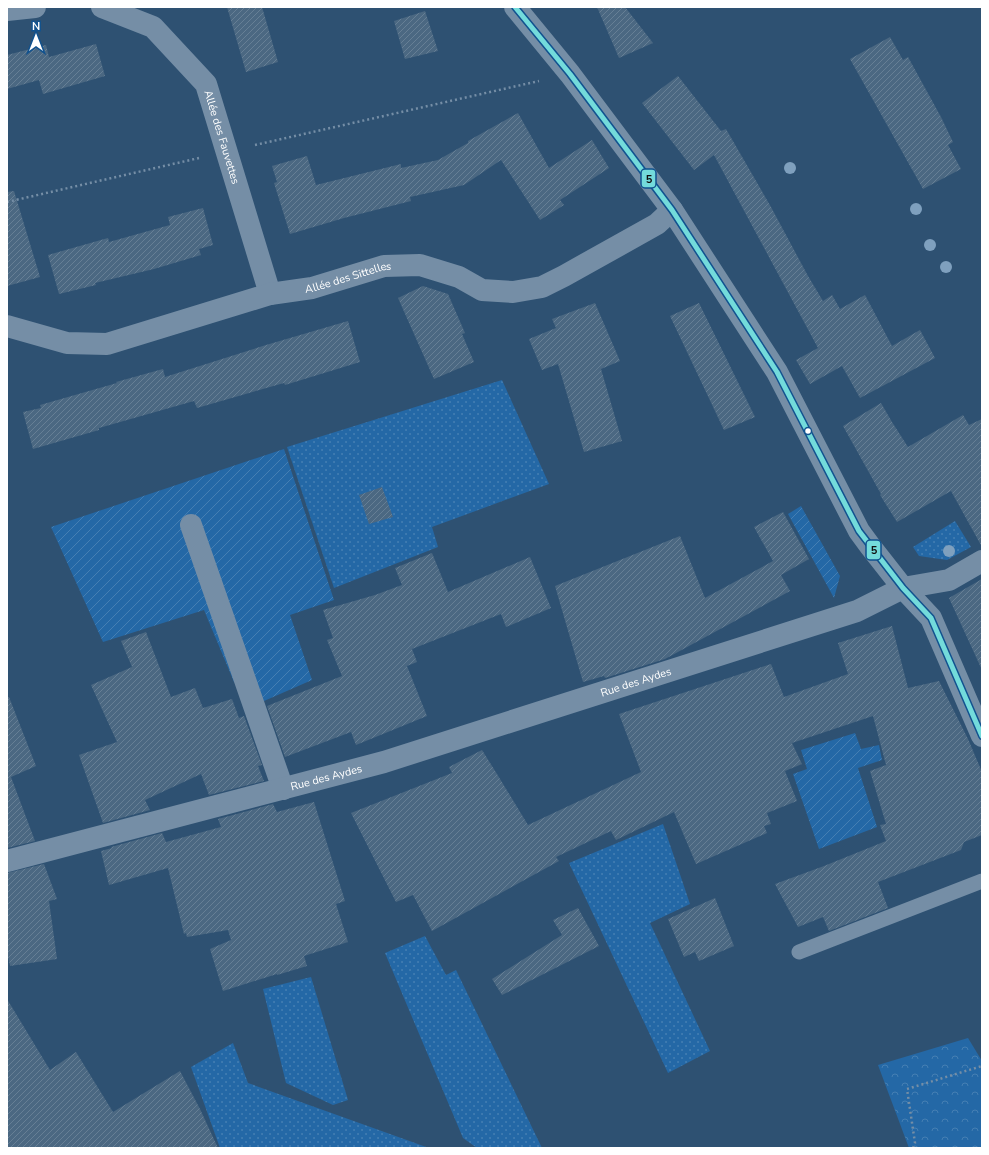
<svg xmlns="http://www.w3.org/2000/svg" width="989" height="1155" font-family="'Nunito Sans',sans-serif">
<defs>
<pattern id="grass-dots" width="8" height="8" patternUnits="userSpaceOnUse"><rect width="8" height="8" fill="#2468a6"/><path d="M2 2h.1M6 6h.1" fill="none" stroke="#457fb3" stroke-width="1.8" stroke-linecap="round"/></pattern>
<pattern id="forest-crowns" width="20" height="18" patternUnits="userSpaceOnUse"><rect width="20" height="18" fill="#2468a6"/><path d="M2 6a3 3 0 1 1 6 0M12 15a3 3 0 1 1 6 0" fill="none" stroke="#457fb3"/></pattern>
<pattern id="garden-furrows" width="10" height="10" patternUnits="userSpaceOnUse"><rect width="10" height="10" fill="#2468a6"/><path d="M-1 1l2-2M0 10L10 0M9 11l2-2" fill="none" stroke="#457fb3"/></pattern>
<pattern id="building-hatch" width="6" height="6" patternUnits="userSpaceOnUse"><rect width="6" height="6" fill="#4b6882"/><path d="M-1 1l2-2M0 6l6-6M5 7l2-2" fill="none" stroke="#667f95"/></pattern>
</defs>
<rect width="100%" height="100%" fill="#2e5172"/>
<!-- grass -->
<g fill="url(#grass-dots)">
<polygon points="502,380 549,484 432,527 438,547 334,588 287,447"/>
<polygon points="955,521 971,547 947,560 919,556 913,547"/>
<polygon points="663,824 690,904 650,923 710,1051 668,1073 569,863"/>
<polygon points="425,936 446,975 456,970 542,1148 477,1148 463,1138 385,953"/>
<polygon points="311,977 348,1100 333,1105 286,1083 263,989"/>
<polygon points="233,1043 248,1083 429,1148 220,1148 191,1067"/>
</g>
<!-- forest -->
<polygon fill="url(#forest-crowns)" points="968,1038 982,1061 982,1148 909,1148 878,1065"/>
<!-- garden -->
<g fill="url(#garden-furrows)">
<polygon points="284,449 334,600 290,615 312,680 264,701 234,682 204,610 103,642 51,527"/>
<polygon points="801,506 840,576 834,598 788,514"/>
<polygon points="855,733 861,749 879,745 882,760 858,768 877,827 819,849 793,774 807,769 801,750"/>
</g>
<!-- building -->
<g fill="url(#building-hatch)">
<polygon points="227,7 262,7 278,62 246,72"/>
<polygon points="597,7 625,7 653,43 619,58"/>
<polygon points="425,11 438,51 405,59 394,21"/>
<polygon points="890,37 903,60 908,57 941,117 953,142 948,145 961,169 923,189 850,59"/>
<polygon points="96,44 105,76 43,94 39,80 7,89 7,55 46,45 49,57"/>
<polygon points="678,76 721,131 726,129 771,207 808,276 823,301 832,295 840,309 865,295 892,346 920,330 935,358 860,398 842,366 810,384 796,360 818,348 714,155 694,170 642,103"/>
<polygon points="518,113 549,168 592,140 609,168 560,200 564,205 540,220 501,160 464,185 410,197 411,201 344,218 290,234 274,183 277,182 272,166 307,156 316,185 401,164 401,168 438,160 468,143 468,141"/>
<polygon points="14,191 40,277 7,286 7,192"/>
<polygon points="203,208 213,245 199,249 201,255 154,269 95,283 96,285 59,294 48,255 108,238 109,242 170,225 168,217"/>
<polygon points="423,286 448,294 465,333 462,334 474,362 434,379 398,298"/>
<polygon points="595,303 620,361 601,369 622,441 584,452 558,364 542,370 529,339 556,328 552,319"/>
<polygon points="699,303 755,417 724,430 670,316"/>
<polygon points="348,321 360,362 285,385 284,383 197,408 194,401 99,428 99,430 33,449 23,412 41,408 40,405 117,383 116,382 163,369 165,377 266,345"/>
<polygon points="881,403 892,422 908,447 963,415 969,425 982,419 982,547 951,491 897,522 880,495 881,494 843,426"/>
<polygon points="382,487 393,517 369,524 359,495"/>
<polygon points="783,512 809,559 781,575 790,591 665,659 605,678 604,676 583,682 555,586 680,536 705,598 773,561 754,527"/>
<polygon points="432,553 448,592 530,557 551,608 506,627 501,614 412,649 417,662 407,666 427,716 356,745 351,732 285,757 267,706 342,676 327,640 333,638 323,610 375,595 402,585 395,568"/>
<polygon points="982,579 982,670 949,598"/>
<polygon points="892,626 908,688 939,681 968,739 982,772 982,835 964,842 961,850 878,882 888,908 829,931 823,917 798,927 775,884 824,866 886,841 880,825 886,824 870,771 886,765 873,716 792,743 802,764 785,771 797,801 767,813 771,824 764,826 767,833 696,864 674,812 616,840 611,831 556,857 559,861 432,931 413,895 396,902 351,813 452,773 449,767 482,750 497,774 528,825 641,772 619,714 771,664 784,697 848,674 838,643"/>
<polygon points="146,632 171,697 195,688 203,708 232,699 239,718 244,716 262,765 258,766 264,781 209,795 201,774 145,800 150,810 103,823 79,755 117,742 91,685 132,667 121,641"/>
<polygon points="7,697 9,697 36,766 11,777 35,841 7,848"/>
<polygon points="314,802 345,901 336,904 348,942 304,956 307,966 277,975 277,974 223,991 210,949 231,940 228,930 187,937 186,933 184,934 168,868 109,885 101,851 112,848 111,847 162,833 166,842 221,827 218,819 273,804 277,812"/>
<polygon points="44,864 57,899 49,901 57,959 10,966 7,952 7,873"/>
<polygon points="715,898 734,946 699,961 695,952 684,957 668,919"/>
<polygon points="578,908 599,946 502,995 492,979 562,935 553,920"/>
<polygon points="7,999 50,1070 76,1052 113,1112 180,1071 200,1109 218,1148 7,1148"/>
</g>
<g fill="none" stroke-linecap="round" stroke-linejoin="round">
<!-- path -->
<g stroke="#758ea6" stroke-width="2.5" stroke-dasharray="2 3" stroke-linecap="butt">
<polyline points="255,145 539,81"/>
<polyline points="7,202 199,158"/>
<polyline points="913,1148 915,1143 907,1089 982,1066"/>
</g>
<!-- service -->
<polyline stroke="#758ea6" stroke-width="15" points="799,952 982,881"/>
<!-- minor -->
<g stroke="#758ea6" stroke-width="22">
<path id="s1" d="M 102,7 L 153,27 L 206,84 L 270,294"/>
<polyline points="515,7 570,74 672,210 777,372 859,531 870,546 903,588 931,618 982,736"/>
<polyline points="7,10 35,7"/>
<path id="s2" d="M 7,326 L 67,343 L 107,344 L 270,294 L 312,288 L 384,266 L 420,265 L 459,277 L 482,290 L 513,292 L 542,287 L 564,276 L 657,224 L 672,210"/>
<polyline points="191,525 283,789"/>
</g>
<!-- tertiary -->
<path stroke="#758ea6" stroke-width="22" id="s3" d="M 7,861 L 384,762 L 857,611 L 903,588 L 949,580 L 982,561"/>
<!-- bus-1 casing -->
<g stroke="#11528f" stroke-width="8">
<polyline id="bus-1" points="515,7 570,74 672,210 777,372 859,531 903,588 931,618 982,736"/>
</g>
<!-- bus-1 -->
<use href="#bus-1" stroke="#73dbdb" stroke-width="5"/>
</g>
<!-- trees -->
<g fill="#7fa0be">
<circle cx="790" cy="168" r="6"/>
<circle cx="916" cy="209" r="6"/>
<circle cx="930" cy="245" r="6"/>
<circle cx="946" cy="267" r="6"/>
<circle cx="949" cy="551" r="6"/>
</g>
<!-- markers -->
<circle fill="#fff" stroke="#11528f" stroke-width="1.5" cx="808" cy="431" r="3.5"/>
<g text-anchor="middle" stroke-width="3" stroke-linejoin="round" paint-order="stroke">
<!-- street labels -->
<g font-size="11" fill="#fff" stroke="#11528f">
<text dy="4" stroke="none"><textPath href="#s1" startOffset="188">Allée des Fauvettes</textPath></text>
<text dy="4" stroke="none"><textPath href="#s2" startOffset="353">Allée des Sittelles</textPath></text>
<text dy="4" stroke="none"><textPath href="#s3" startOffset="654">Rue des Aydes</textPath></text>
<text dy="4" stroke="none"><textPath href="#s3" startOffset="330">Rue des Aydes</textPath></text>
</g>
</g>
<g stroke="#11528f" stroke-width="1.5">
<rect x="641" y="169" width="15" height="19" rx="4" fill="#73dbdb"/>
<rect x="866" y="540" width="15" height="20" rx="4" fill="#73dbdb"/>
</g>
<g font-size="11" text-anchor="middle" font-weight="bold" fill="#111">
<text x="649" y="183">5</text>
<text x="874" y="554">5</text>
</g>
<!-- border -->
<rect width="989" height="1155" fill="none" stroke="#ffffff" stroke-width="16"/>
<!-- north arrow -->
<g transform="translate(36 36)" stroke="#11528f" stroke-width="3" paint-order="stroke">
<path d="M0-3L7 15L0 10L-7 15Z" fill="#ffffff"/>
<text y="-6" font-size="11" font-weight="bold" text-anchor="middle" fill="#ffffff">N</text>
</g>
</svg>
